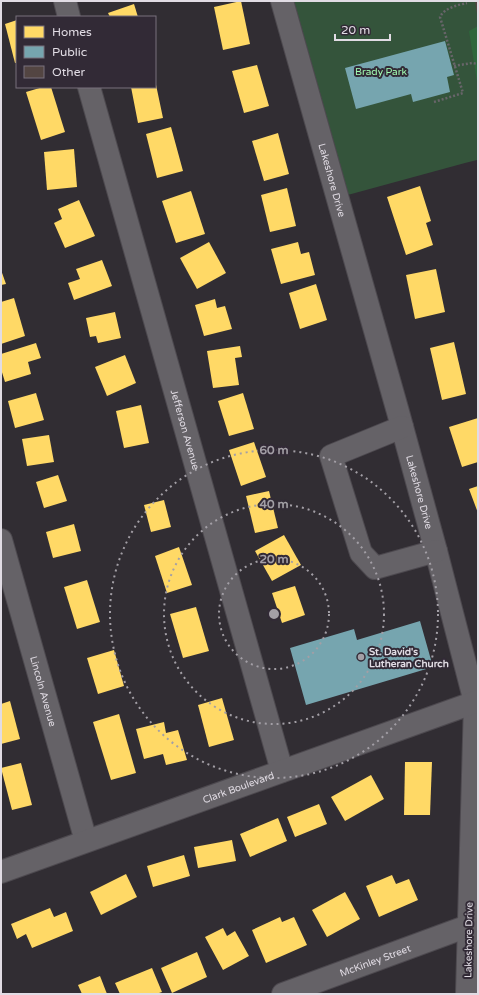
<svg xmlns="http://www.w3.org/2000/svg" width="479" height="995" font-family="'Varela Round',sans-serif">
<rect width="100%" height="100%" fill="#312d33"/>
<!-- green -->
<polygon fill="#34543b" points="289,1 478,1 478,165 477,160 465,163 344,196"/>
<!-- forest -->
<polygon fill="#2e673c" points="478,26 478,88 469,31"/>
<!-- homes -->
<g fill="#ffd966">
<polygon points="241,1 250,44 223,50 214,7"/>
<polygon points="134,4 138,17 110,17 108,13"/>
<polygon points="17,20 17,63 15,63 5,24"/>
<polygon points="257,65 269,106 244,113 232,71"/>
<polygon points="155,80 163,118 138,123 131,87 155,87"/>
<polygon points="43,87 51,87 65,132 41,140 26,92"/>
<polygon points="171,127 183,171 157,178 146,134"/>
<polygon points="278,133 289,174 264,181 252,141"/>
<polygon points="74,149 77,187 47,190 44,152"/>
<polygon points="420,186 431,221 426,223 433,245 406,255 387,197"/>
<polygon points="287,188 296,226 270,232 261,195"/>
<polygon points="191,191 205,234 176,243 162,201"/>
<polygon points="79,200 95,236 65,248 54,223 62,219 58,209"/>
<polygon points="209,242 226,273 197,289 180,258"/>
<polygon points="298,242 301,254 309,252 315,275 281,284 271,249"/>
<polygon points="102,260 112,286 74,300 68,283 80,279 76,269"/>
<polygon points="436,269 445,312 415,319 406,275"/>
<polygon points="1,270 6,284 1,285"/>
<polygon points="316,284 327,320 300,329 289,293"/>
<polygon points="14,298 25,336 1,344 1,302"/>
<polygon points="215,299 217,308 225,306 232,329 204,336 195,305"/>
<polygon points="115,312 121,338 98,343 96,336 90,337 86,318"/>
<polygon points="454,342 466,394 442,400 430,348"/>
<polygon points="36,343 41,358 28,362 31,374 5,382 1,369 1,354"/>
<polygon points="240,346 242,357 235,358 239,385 213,388 207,351"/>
<polygon points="125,355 136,383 107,396 95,367"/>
<polygon points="36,393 44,420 15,428 8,401"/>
<polygon points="243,393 254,429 229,436 218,401"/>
<polygon points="141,405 149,443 124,448 116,411"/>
<polygon points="478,418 478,462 462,467 449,427"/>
<polygon points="49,435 54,462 27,466 22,439"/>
<polygon points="254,442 266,477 241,486 229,450"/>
<polygon points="58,475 67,501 44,508 36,482"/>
<polygon points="478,486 478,513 469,489"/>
<polygon points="269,491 278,528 255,533 246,496"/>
<polygon points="164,500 171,527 151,532 144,505"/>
<polygon points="74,524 81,551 53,558 46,532"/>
<polygon points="284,535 301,565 272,581 255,551"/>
<polygon points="179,547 192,585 167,593 155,556"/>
<polygon points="87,580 100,622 77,629 64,587"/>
<polygon points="295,586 305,615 282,623 272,593"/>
<polygon points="196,607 209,651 183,658 170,614"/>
<polygon points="114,650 124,686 98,694 87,658"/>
<polygon points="222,698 234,740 209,747 198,705"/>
<polygon points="10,701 20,739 1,744 1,704"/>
<polygon points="119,714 136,773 111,780 93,722"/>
<polygon points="164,722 166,733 178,730 187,760 166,765 163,754 144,759 136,729"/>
<polygon points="405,762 432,762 430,815 404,815"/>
<polygon points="21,763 32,805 12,810 1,768"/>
<polygon points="371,775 384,799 345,821 331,797"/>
<polygon points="319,804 327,824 295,837 287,817"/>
<polygon points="278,818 287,841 250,857 240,834"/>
<polygon points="232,840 236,861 198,868 194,847"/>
<polygon points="184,855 190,876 153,887 147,866"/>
<polygon points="126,874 137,897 101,915 90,892"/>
<polygon points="392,875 396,884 409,879 418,900 379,917 366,886"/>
<polygon points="345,892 360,919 327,937 312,910"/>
<polygon points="50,908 54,917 66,912 73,931 32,948 26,934 17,939 11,924"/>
<polygon points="280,917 282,922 294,917 307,945 266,963 252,930"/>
<polygon points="223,928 227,936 235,931 249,956 223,970 205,937"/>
<polygon points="197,952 207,977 172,993 161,968"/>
<polygon points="152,968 162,992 156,994 120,994 115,983"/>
<polygon points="100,976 107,994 82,994 78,985"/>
</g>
<!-- public -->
<g fill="#76a5af">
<polygon points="445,41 454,75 447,77 450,92 413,102 411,94 356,109 345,68"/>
<polygon points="420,621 433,667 306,705 290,648 354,629 357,640"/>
</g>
<!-- building -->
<polygon fill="#534542" points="475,1 478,1 478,13 477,14"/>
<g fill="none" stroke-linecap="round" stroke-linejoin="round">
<!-- minor casing -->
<g stroke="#4d494f" stroke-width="24">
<g id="minor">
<polyline points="65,1 69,17"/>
<path id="s1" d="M 282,1 L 398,412 L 436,551 L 475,702 L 467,994"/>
<path id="s2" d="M 89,87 L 282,771"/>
<polyline points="402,427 331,456 361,553 375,568 436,551"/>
<path id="s3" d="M 1,540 L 86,841"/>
<path id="s4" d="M 1,872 L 478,701"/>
<path id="s5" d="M 283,994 L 468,926"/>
</g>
</g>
<!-- path -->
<g stroke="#68656a" stroke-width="2.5" stroke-dasharray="2 2" stroke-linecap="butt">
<polyline points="454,66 472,63 478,64"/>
<path d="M 434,102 L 463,93 L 440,17 C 444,8 458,5 467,3"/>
</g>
<!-- minor -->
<use href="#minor" stroke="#656267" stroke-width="22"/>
</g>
<!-- distance rings -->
<g fill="none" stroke="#a39fa6" stroke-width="2" stroke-dasharray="2 4">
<circle cx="274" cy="614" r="55"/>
<circle cx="274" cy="614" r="110"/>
<circle cx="274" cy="614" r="164"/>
</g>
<!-- markers -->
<circle fill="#a39fa6" stroke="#322a36" stroke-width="1.5" cx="361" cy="657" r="4"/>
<g text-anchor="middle" stroke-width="4" stroke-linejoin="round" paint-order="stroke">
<!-- park labels -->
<g font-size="10" fill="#a2fdb2" stroke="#322a36">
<text x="381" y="75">Brady Park</text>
</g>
<!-- street labels -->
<g font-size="10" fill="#e1dce4" stroke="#322a36">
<text dy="4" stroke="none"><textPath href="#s1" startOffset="186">Lakeshore Drive</textPath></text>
<text dy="4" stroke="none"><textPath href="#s2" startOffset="356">Jefferson Avenue</textPath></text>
<text dy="4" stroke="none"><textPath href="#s1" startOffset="510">Lakeshore Drive</textPath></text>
<text dy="4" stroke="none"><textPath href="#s3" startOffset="157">Lincoln Avenue</textPath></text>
<text dy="4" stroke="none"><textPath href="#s4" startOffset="252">Clark Boulevard</textPath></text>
<text transform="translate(468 940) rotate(-89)" y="4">Lakeshore Drive</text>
<text dy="4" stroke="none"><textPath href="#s5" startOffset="98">McKinley Street</textPath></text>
</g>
<!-- poi labels -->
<g font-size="10" font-weight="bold" fill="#e1dce4" stroke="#322a36" text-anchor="start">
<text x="369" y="655">St. David's<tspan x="369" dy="12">Lutheran Church</tspan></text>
</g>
</g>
<circle cx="274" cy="614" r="6" fill="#a39fa6" stroke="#322a36" stroke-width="2"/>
<g font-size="12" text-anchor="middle" font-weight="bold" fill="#a39fa6" stroke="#322a36" stroke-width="4" stroke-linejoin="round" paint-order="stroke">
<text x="274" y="454">60 m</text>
<text x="274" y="508">40 m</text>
<text x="274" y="563">20 m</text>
</g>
<!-- border -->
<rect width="479" height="995" fill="none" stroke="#e1dce4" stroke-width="4"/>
<!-- legend -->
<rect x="16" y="16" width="140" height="72" fill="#322a36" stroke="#78717c"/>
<rect x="24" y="26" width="20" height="12" fill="#ffd966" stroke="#78717c"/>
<text x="52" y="36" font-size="12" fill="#e1dce4">Homes</text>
<rect x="24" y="46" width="20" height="12" fill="#76a5af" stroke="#78717c"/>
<text x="52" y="56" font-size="12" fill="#e1dce4">Public</text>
<rect x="24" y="66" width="20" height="12" fill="#534542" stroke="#78717c"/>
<text x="52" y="76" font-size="12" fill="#e1dce4">Other</text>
<!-- scale -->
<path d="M335 34v6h55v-6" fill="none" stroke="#e1dce4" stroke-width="2"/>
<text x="341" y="34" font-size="12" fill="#e1dce4" stroke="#322a36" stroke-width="3" paint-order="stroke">20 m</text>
</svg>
